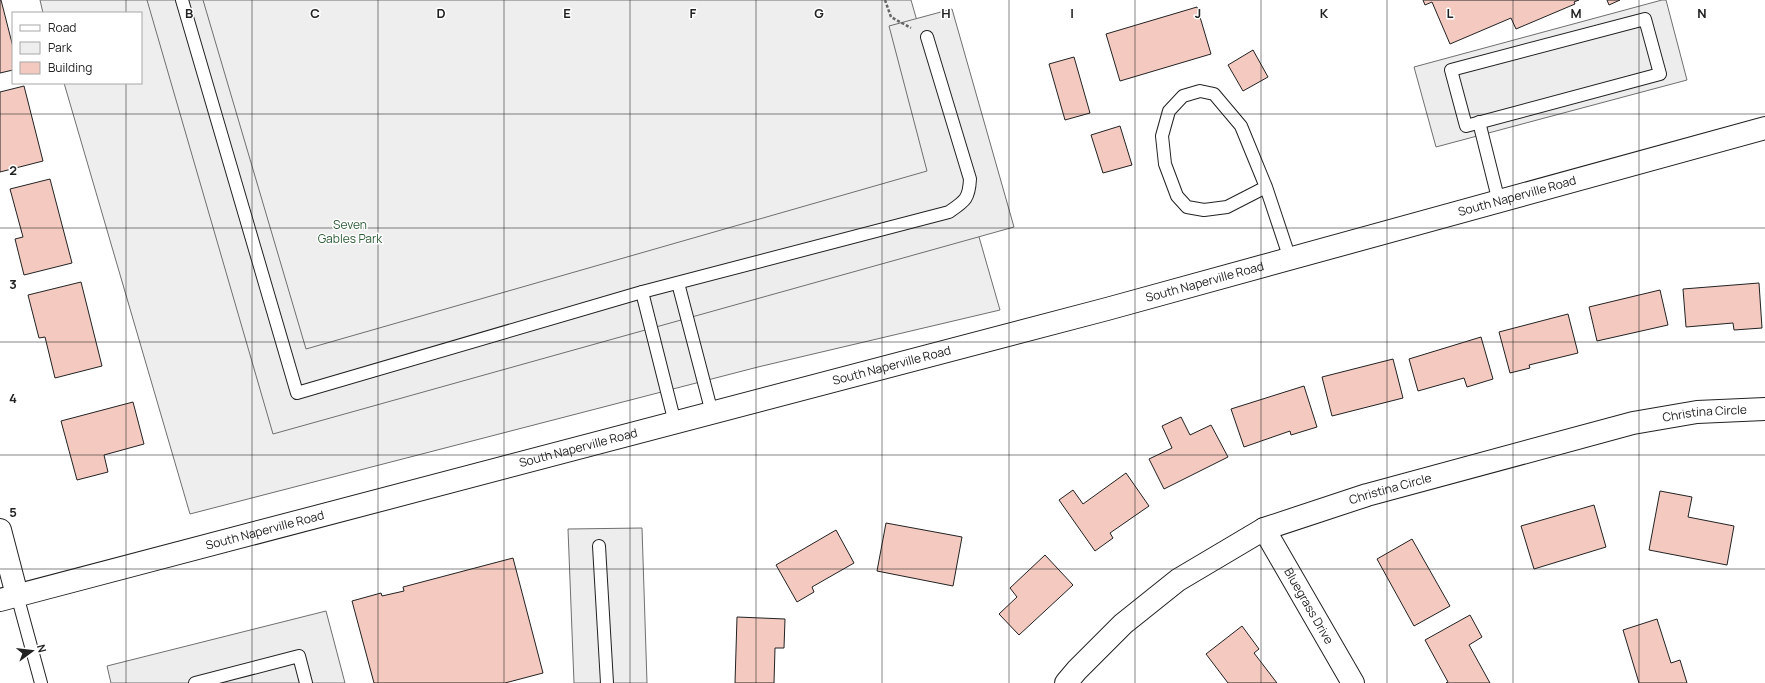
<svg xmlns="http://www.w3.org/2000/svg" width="1765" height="683" font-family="Manrope,sans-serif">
<rect width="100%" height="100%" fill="#fff"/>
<!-- green -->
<polygon fill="#eee" stroke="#6f6f6f" points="40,0 911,0 1000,310 758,367 190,514 64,83 141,83 141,13 43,13"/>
<!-- parking -->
<g fill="#ededed" stroke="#6f6f6f">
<polygon points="147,0 203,0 306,349 927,171 889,26 952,9 1014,227 273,434"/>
<polygon points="1662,0 1666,0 1687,80 1436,147 1414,67"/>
<polygon points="642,528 647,683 574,683 568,529"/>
<polygon points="326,611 345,683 111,683 107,666"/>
</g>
<!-- building -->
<g fill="#f3c9c0" stroke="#222">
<polygon points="0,0 1,0 13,47 13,70 0,73"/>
<polygon points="1423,0 1579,0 1574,2 1575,4 1516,29 1511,18 1450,44 1432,2 1425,5"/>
<polygon points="1607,0 1620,0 1609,5"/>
<polygon points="1197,7 1211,54 1120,81 1106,34"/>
<polygon points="1253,50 1268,77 1243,91 1228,65"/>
<polygon points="1074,57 1090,113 1065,120 1049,64"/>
<polygon points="24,86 43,161 0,172 0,92"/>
<polygon points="1120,126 1132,165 1103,173 1091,135"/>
<polygon points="50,179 72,263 24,275 15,239 23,237 10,189"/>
<polygon points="81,282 102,366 55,378 45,337 39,338 28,295"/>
<polygon points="1759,283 1762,328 1734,330 1733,323 1686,327 1683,289"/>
<polygon points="1660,290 1668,325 1597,341 1589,307"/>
<polygon points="1568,314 1578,353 1529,365 1530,368 1510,373 1499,332"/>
<polygon points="1481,337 1493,379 1467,387 1464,378 1418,391 1409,359"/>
<polygon points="1393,359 1403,398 1332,416 1322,377"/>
<polygon points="1304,386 1317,427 1291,435 1290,431 1244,447 1231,409"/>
<polygon points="133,402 144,444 104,455 108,472 77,480 61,421"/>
<polygon points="1181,417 1190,435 1211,425 1228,457 1164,489 1149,459 1172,448 1162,426"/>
<polygon points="1126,473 1149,506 1110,533 1113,538 1095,551 1059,500 1073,490 1083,504"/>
<polygon points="1660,491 1692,497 1688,517 1734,526 1727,565 1649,550"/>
<polygon points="1594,505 1606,547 1534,569 1521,526"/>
<polygon points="886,523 962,537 953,586 877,571"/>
<polygon points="836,530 854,563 812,587 814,592 797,602 776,565"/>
<polygon points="1412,539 1450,606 1414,626 1377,559"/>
<polygon points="1045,555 1073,585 1019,635 999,614 1017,597 1010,588"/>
<polygon points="513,558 543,673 505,683 374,683 352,601 381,593 382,596 404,591 403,587"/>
<polygon points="1470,615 1482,637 1469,645 1490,683 1446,683 1448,682 1425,640"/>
<polygon points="737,617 785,619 784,648 775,648 774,683 735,683"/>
<polygon points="1657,619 1671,663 1680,660 1687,683 1639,683 1623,630"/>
<polygon points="1242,626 1259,649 1254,653 1277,683 1228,683 1206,654"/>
</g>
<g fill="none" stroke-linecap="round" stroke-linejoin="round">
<!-- service casing -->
<g stroke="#222" stroke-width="14">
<g id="service">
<path d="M 182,0 L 297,393 L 642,292 L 949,212 C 965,201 969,199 970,179 L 927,37"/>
<polygon points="1645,19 1660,74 1466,126 1451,70"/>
<polyline points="1479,122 1499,202"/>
<polyline points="1266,187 1227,207 1204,210 1187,207 1177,196 1165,164 1162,136 1169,111 1183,96 1200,91 1214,94 1241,126 1266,187 1290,259"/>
<polyline points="678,283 712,413"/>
<polyline points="642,292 675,423"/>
<polyline points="599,546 607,683"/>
<polyline points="17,595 41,683"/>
<polyline points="195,683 299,656 306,683"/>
</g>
</g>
<!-- minor casing -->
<g stroke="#222" stroke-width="24">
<g id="minor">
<path id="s1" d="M 1264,529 L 1353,683"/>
<polyline points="0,530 17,595"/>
<path id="s2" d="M 1066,683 L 1077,670 L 1123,624 L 1178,580 L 1264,529 L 1367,495 L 1633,423 L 1697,412 L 1765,409"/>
</g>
</g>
<!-- secondary casing -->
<g stroke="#222" stroke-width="24">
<g id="secondary">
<path id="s3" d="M 0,600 L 1107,309 L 1765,128"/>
</g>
</g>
<!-- path -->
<polyline stroke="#646464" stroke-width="2.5" stroke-dasharray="3 2" stroke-linecap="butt" points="885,0 891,17 911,28"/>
<!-- service -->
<use href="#service" stroke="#fff" stroke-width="12"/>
<!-- minor -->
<use href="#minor" stroke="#fff" stroke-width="22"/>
<!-- secondary -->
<use href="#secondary" stroke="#fff" stroke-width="22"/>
</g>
<!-- grid -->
<path fill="none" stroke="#222" stroke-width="1" stroke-opacity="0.55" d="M 126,0 L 126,13M 252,0 L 252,683M 378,0 L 378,683M 504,0 L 504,683M 630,0 L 630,683M 756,0 L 756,683M 882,0 L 882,683M 1009,0 L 1009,683M 1135,0 L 1135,683M 1261,0 L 1261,683M 1387,0 L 1387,683M 1513,0 L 1513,683M 1639,0 L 1639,683M 126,83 L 126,683M 0,114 L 1765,114M 0,228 L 1765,228M 0,342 L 1765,342M 0,455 L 1765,455M 0,569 L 1765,569"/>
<g text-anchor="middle" stroke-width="3" stroke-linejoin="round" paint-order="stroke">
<!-- street labels -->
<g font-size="12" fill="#222" stroke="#fff">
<text dy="4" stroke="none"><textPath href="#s3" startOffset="1570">South Naperville Road</textPath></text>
<text dy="4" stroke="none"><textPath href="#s3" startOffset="1246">South Naperville Road</textPath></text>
<text dy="4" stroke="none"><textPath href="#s3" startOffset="922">South Naperville Road</textPath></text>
<text dy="4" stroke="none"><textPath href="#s2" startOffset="709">Christina Circle</textPath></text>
<text dy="4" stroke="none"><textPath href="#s3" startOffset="598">South Naperville Road</textPath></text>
<text dy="4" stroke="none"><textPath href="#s2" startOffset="385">Christina Circle</textPath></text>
<text dy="4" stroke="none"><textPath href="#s3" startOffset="274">South Naperville Road</textPath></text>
<text dy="4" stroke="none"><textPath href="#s1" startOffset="89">Bluegrass Drive</textPath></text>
</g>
<!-- park labels -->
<g font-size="12" fill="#2f5e38" stroke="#fff">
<text x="350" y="229">Seven<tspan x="350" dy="14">Gables Park</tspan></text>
</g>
</g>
<g font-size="13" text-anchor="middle" font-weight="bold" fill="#222" stroke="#fff" stroke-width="3" stroke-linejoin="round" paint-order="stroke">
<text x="189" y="18">B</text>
<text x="315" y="18">C</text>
<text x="441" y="18">D</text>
<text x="567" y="18">E</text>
<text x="693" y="18">F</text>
<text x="819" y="18">G</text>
<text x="946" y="18">H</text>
<text x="1072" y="18">I</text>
<text x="1198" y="18">J</text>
<text x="1324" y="18">K</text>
<text x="1450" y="18">L</text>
<text x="1576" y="18">M</text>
<text x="1702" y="18">N</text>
<text x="13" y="175">2</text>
<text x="13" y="289">3</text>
<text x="13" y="403">4</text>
<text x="13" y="517">5</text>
</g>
<!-- legend -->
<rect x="12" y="12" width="130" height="72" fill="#ffffff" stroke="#a7a7a7"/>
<rect x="20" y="25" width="20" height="6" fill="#ffffff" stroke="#a7a7a7"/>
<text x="48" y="32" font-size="12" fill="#222222">Road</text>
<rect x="20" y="42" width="20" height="12" fill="#eeeeee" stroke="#a7a7a7"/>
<text x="48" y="52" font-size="12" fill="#222222">Park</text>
<rect x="20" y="62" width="20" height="12" fill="#f3c9c0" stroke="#a7a7a7"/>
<text x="48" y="72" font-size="12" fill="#222222">Building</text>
<!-- north arrow -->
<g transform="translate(32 651) rotate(75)" stroke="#ffffff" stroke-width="3" paint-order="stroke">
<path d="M0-3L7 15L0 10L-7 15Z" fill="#222222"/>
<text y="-6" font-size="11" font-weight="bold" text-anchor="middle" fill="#222222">N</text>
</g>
</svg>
